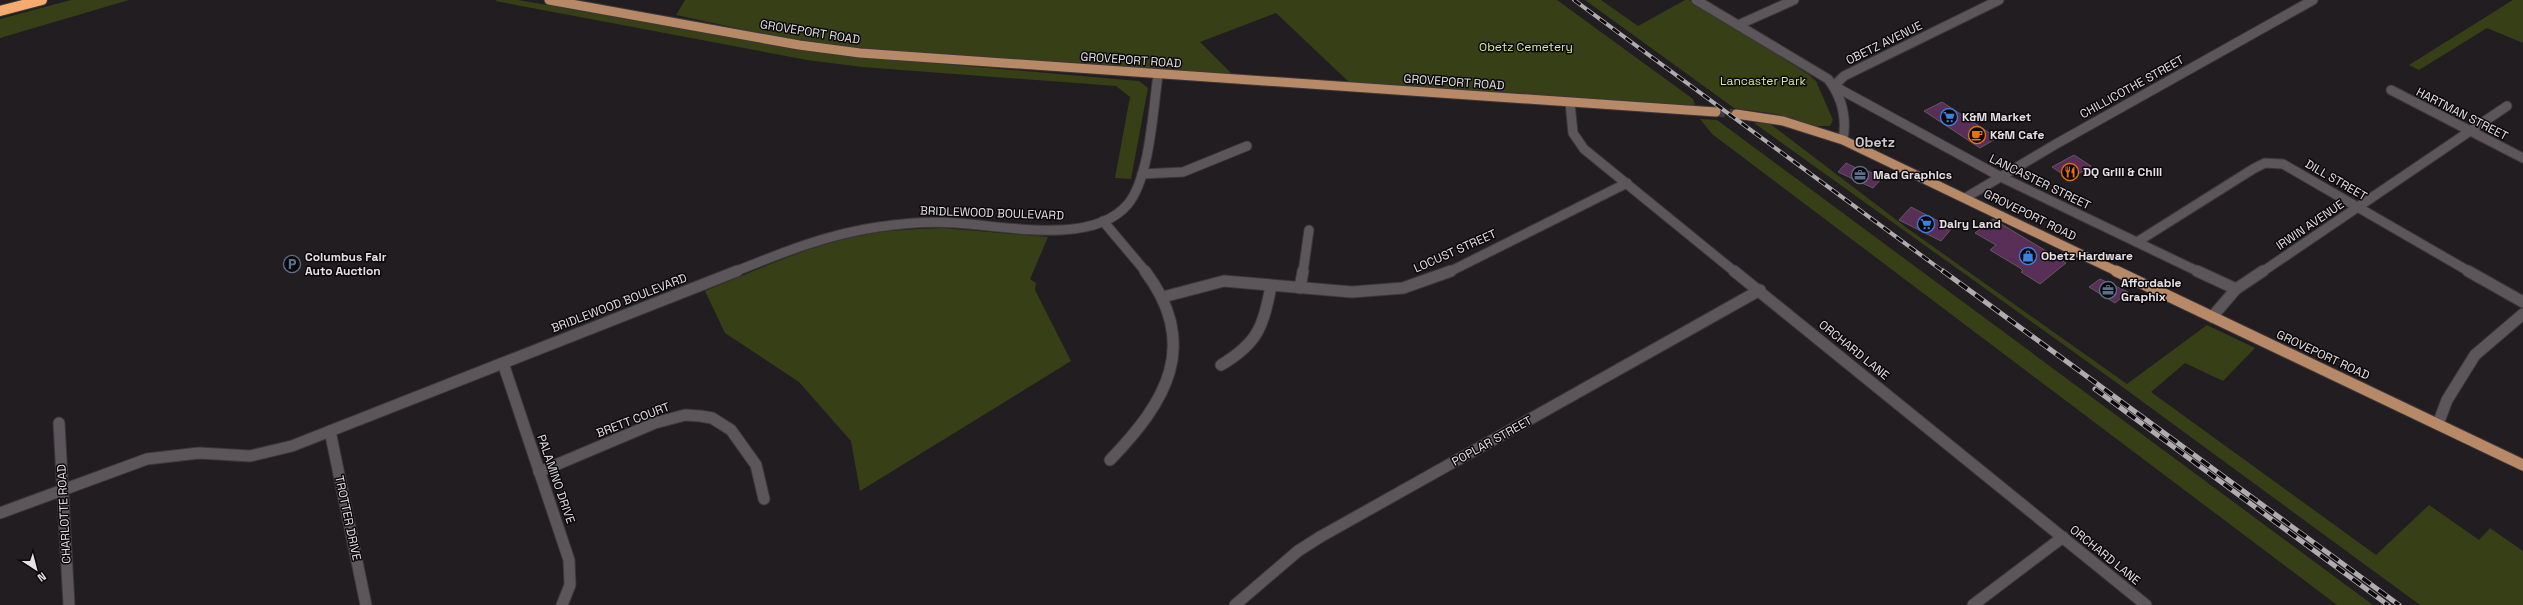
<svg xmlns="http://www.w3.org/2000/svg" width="2523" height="605" font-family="'Space Grotesk',sans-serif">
<rect width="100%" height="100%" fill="#221d21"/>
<!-- green -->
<g fill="#373f17">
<polygon points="71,0 129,0 0,38 0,19"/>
<polygon points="497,0 518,0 850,56 1139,81 1148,88 1131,179 1115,178 1130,97 1116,86 862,67 807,60 495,1"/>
<polygon points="685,0 1557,0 1693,99 1696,107 1351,84 1276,13 1200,42 1234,76 866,50 782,38 676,15"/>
<polygon points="1585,0 1601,0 1638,26 1685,0 1689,0 1808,74 1816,81 1833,120 1830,126 1815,126 1776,114 1734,108"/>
<polygon points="2513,0 2523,0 2523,43 2487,28 2419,70 2409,65"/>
<polygon points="1700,119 1717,120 2373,605 2337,605 1712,134"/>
<polygon points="1754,123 1769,123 1911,231 2127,384 2207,325 2255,348 2223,381 2185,363 2151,392 2376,555 2429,505 2479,540 2490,528 2523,551 2523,605 2420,605 2117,383"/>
<path d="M 943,228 L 1048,237 L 1030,279 L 1036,283 L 1035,290 L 1071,361 L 860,491 L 851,441 L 799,382 L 725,333 L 705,291 C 755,271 805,247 858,236 C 886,230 914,229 943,228 Z"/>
</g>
<!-- building -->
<g fill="#5a2f57" stroke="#5f595e">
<polygon points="1942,102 1973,122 1997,138 1980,148 1924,111"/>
<polygon points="2074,155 2091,166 2070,179 2052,167"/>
<polygon points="1846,163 1860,170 1862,168 1882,178 1873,188 1838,172"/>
<polygon points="1911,207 1952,228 1941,241 1899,220"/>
<polygon points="1993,219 2066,263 2040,284 2021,272 2023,271 2020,268 1990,250 1996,245 1975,233"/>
<polygon points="2100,279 2128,292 2115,303 2089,287"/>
</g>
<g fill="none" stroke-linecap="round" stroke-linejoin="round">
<!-- primary-tunnel -->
<polyline stroke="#3f3a3e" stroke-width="9" stroke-dasharray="9 4.5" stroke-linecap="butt" points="1716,112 1736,114"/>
<!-- minor-far1 casing -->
<g stroke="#3b373b" stroke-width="11">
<g id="minor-far1">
<polyline points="1999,0 1844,76 1834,86 2001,177 2199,272"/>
<polyline points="1738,25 1794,0"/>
<polyline points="2391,90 2523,158"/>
<polyline points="1570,103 1573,133 1584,149 1735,272"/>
<polyline points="1142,174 1183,172 1247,146"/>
<polyline points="1965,198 2056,144 2313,0"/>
<polyline points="1103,221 1146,272"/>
<polyline points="2137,242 2253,169 2265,163 2283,164 2470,272"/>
<path d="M 734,272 C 781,253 828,234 878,227 C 904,223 931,221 957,223 C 1005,226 1093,246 1128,204 C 1150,177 1153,109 1158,75"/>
<polyline points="1303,272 1309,230"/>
<polyline points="1449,272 1627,183"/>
<polyline points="2262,272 2507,106"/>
</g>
</g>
<!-- minor casing -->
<g stroke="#3b373b" stroke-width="13">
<g id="minor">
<polyline points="1734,271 2146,605"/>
<polyline points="2197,271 2236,289"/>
<polyline points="2468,271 2523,302"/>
<polyline points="1300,288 1303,271"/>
<polyline points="1163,297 1224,281 1352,292 1403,288 1451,271"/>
<polyline points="2212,317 2236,289 2263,271"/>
<polyline points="503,363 569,560 570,585 562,605"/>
<path d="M 1221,365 C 1258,343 1263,327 1271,286"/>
<polyline points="59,423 69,605"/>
<polyline points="2438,424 2447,400 2475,355 2523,314"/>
<polyline points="330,431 366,605"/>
<path d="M 1110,460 C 1166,402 1201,345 1145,271"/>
<polyline points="539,472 655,423 685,415 700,416 712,418 731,430 756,465 764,499"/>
<polyline points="0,513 147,459 199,453 250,456 292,446 737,271"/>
<polyline points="1235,605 1298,551 1320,537 1760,290"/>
<polyline points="1973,605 2063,537"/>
</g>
</g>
<!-- tertiary casing -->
<g stroke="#3b373b" stroke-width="11">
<path id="tertiary" d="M 1696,0 L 1828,79 C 1842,97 1847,117 1843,140"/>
</g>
<!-- primary-far1 casing -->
<g stroke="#3b373b" stroke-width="11">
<g id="primary-far1">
<polyline points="549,0 799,45 860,53 1716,112"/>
<polyline points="1736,114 1783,121 1843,140 2118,272"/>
</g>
</g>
<!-- primary casing -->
<g stroke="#3b373b" stroke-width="13">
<polyline id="primary" points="2116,271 2523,465"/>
</g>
<!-- motorway casing -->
<g stroke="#3b373b" stroke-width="12">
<polyline id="motorway" points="0,11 42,0"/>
</g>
<!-- minor-far1 -->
<use href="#minor-far1" stroke="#5c565b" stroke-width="9"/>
<!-- minor -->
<use href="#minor" stroke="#5c565b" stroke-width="11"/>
<!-- tertiary -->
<use href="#tertiary" stroke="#5c565b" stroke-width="9"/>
<!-- primary-far1 -->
<use href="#primary-far1" stroke="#b78966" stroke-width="9"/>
<!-- primary -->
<use href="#primary" stroke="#b78966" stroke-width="11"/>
<!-- motorway -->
<use href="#motorway" stroke="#f4ab6d" stroke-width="10"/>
<!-- rail-far1 casing -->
<g stroke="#b0abaf" stroke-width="4">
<polyline id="rail-far1" points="1574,0 1944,272"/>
</g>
<!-- rail casing -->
<g stroke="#b0abaf" stroke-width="5">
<g id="rail">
<polyline points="1943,271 2399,605"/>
<polyline points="2095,389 2388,605"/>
</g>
</g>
<!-- rail-far1 -->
<use href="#rail-far1" stroke="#0a080a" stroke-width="2.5" stroke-dasharray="8" stroke-linecap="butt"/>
<!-- rail -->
<use href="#rail" stroke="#0a080a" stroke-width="3.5" stroke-dasharray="10" stroke-linecap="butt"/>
</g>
<!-- icons -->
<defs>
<g id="supermarket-ring" transform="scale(0.9)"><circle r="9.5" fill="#0a080a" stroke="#3f7fe0" stroke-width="1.5"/><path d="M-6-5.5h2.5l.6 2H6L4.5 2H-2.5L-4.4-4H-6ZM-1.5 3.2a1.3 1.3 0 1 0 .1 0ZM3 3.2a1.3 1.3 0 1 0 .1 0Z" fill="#3f7fe0"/></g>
<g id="cafe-ring" transform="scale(0.9)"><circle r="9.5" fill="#0a080a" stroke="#e8710a" stroke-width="1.5"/><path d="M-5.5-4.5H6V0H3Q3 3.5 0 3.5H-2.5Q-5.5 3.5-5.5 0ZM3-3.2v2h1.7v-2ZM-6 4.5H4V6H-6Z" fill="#e8710a"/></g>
<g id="restaurant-ring" transform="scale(0.9)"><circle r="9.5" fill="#0a080a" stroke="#e8710a" stroke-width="1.5"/><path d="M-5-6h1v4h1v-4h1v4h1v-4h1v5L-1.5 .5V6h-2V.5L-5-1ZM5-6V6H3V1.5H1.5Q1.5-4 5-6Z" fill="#e8710a"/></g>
<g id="office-ring" transform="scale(0.9)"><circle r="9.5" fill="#0a080a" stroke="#5c6f8a" stroke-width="1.5"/><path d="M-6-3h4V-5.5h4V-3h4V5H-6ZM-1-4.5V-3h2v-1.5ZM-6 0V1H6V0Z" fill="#5c6f8a"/></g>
<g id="shop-ring" transform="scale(0.9)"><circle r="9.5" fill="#0a080a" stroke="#3f7fe0" stroke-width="1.5"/><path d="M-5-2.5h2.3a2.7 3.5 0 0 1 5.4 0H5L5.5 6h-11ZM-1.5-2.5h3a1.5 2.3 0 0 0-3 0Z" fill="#3f7fe0"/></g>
<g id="parking-ring" transform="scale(0.9)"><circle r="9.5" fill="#0a080a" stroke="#5c6f8a" stroke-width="1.5"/><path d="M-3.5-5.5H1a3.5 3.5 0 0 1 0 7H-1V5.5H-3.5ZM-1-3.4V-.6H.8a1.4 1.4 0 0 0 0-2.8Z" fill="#5c6f8a"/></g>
</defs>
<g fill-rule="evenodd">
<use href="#supermarket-ring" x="1949" y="117"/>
<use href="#cafe-ring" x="1977" y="135"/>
<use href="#restaurant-ring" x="2070" y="172"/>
<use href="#office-ring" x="1860" y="175"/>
<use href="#supermarket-ring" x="1926" y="224"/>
<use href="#shop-ring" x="2028" y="256"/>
<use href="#parking-ring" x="292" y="264"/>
<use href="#office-ring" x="2108" y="290"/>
</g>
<g text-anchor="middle" stroke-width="3" stroke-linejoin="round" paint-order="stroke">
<!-- street labels -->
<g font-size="12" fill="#e5e1e4" stroke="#0a080a">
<text transform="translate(810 32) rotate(9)" y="4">GROVEPORT ROAD</text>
<text transform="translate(1884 43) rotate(-26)" y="4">OBETZ AVENUE</text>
<text transform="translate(1131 60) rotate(4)" y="4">GROVEPORT ROAD</text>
<text transform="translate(1454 82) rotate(4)" y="4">GROVEPORT ROAD</text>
<text transform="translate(2132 87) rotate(-29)" y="4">CHILLICOTHE STREET</text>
<text transform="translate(2462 114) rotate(27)" y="4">HARTMAN STREET</text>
<text transform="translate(2336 180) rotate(30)" y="4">DILL STREET</text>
<text transform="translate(2040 182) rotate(26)" y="4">LANCASTER STREET</text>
<text transform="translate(992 213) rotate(2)" y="4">BRIDLEWOOD BOULEVARD</text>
<text transform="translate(2030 215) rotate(26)" y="4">GROVEPORT ROAD</text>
<text transform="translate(2310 225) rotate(-34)" y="4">IRWIN AVENUE</text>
<text transform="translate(1455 251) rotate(-24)" y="4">LOCUST STREET</text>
<text transform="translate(619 303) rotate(-21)" y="4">BRIDLEWOOD BOULEVARD</text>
<text transform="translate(1854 350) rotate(39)" y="4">ORCHARD LANE</text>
<text transform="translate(2323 355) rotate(25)" y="4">GROVEPORT ROAD</text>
<text transform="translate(633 420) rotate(-21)" y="4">BRETT COURT</text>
<text transform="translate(1492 441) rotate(-29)" y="4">POPLAR STREET</text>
<text transform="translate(556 479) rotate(71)" y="4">PALAMINO DRIVE</text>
<text transform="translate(64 514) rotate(-93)" y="4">CHARLOTTE ROAD</text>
<text transform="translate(348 518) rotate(78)" y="4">TROTTER DRIVE</text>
<text transform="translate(2105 555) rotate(39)" y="4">ORCHARD LANE</text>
</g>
<!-- park labels -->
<g font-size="12" fill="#daed93" stroke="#0a080a">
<text x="1526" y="51">Obetz Cemetery</text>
<text x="1763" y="85">Lancaster Park</text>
</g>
<!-- poi labels -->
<g font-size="12" font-weight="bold" fill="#e5e1e4" stroke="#0a080a" text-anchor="start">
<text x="1962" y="121">K&amp;M Market</text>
<text x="1990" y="139">K&amp;M Cafe</text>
<text x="2083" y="176">DQ Grill &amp; Chill</text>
<text x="1873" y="179">Mad Graphics</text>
<text x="1939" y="228">Dairy Land</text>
<text x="2041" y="260">Obetz Hardware</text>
<text x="305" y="261">Columbus Fair<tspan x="305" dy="14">Auto Auction</tspan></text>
<text x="2121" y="287">Affordable<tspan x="2121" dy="14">Graphix</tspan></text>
</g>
<!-- quarter labels -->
<g font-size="14" font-weight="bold" fill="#cec7cd" stroke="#0a080a">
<text x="1875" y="147">Obetz</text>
</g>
</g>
<!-- north arrow -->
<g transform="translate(36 569) rotate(144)" stroke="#0a080a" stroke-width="3" paint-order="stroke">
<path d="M0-3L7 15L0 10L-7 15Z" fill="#e5e1e4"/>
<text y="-6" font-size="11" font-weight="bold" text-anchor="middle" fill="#e5e1e4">N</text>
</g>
</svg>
